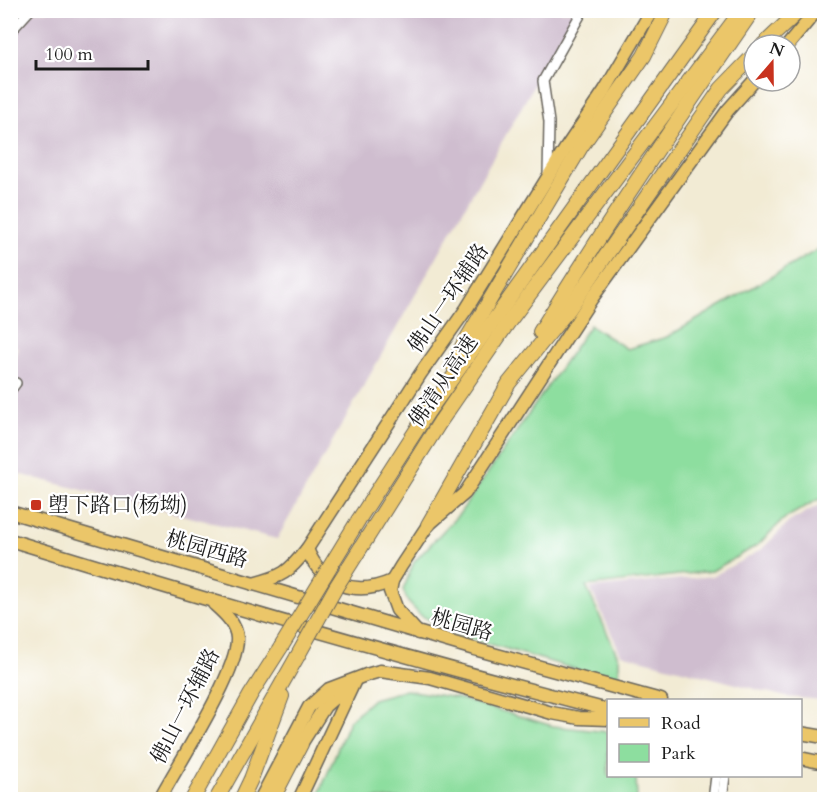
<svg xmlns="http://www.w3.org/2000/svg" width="835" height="810" font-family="Cardo,'Noto Serif SC',serif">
<rect width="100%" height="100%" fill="#fff"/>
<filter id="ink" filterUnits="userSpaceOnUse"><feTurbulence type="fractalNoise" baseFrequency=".0167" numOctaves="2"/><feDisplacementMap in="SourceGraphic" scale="12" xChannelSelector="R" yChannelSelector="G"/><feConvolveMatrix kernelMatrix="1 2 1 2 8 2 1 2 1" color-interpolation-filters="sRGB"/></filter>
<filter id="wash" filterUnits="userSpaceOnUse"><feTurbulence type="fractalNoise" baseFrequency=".008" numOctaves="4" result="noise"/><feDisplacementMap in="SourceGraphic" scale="24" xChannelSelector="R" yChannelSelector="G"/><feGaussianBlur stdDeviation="1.35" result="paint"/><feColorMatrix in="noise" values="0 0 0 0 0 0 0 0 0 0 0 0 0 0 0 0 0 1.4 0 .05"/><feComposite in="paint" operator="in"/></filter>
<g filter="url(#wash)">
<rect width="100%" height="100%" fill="#f2ebd4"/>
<!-- industrial -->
<g fill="#cfbdcf">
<polygon points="35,11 576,11 277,539 11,472 11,379 18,348 11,343 11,35"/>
<polygon points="824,504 824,700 786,697 621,654 590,588 713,576 761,550 789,522 817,506"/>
</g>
<!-- green -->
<g fill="#8dde9f" stroke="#547d5e" stroke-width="1.5">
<polygon points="824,246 824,498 815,501 784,519 758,545 712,571 586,586 619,659 619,682 459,635 420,615 408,602 403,590 414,562 460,513 590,325 627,349 667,337"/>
<polygon points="406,690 457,698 553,726 608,732 608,776 636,776 637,799 317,799 349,721 373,699"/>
</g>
</g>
<g filter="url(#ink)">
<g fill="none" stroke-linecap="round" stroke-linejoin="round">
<!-- minor casing -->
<g stroke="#67645c" stroke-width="12">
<g id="minor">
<polyline points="10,32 30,10"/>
<polyline points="548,176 549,122 543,81 583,10"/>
<polyline points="10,391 16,383"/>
<polyline points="713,800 716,776"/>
<polyline points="722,800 725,776"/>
</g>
</g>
<!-- major casing -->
<g stroke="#67645c" stroke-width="15">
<g id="major">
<polyline points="788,45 817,10"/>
<polyline points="10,512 471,648 661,700"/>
<path d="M 10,540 C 209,601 408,659 608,710"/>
<path d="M 307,549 C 322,586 356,597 392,581"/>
<path d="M 253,584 C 283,576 288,573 307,549 L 421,373 L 467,308 L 566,148 L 605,90 L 652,10"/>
<polyline points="418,633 397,610 390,591 392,581 401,566 428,525 465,493 592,298 728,110 754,81"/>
<polyline points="800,733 824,737"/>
<polyline points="301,744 325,706 349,685"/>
<polyline points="800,758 824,763"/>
<path d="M 159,800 C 177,766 239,671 237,638 C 236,623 224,613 214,604"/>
<polyline points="260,800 309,707 329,689 366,675 380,671 430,678 552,713 579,718 608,719"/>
<polyline points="299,800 355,680"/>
</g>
</g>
<!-- highway casing -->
<g stroke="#67645c" stroke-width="16">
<g id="highway">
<polyline points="763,45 800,10"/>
<path d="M 540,332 C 607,222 680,116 753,10"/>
<polyline points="453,365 463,345 581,147 644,56 667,10"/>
<polyline points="428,412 716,10"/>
<polyline points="440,422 508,323 742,10"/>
<polyline points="428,525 509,383 569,309 721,89 754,55"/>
<polyline points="192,800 251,694 281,647"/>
<polyline points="216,800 297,657"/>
<polyline points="241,800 251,779 282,696"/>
<polyline points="272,800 301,744"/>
</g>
</g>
<!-- minor -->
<use href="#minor" stroke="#fff" stroke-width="9"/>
<!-- major -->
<use href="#major" stroke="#ebc669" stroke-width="12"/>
<!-- highway -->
<use href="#highway" stroke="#ebc669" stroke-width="14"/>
<!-- highway-bridge casing -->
<g stroke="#67645c" stroke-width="16" stroke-linecap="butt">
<g id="highway-bridge">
<polyline points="281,647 359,519 428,412"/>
<polyline points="297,657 336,587 440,422"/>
</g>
</g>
<!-- highway-bridge -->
<use href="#highway-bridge" stroke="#ebc669" stroke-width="14"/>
</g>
</g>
<!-- markers -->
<rect fill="#c8321e" stroke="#fff" stroke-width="2" x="30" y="499" width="12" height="12" rx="3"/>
<g text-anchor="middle" stroke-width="4.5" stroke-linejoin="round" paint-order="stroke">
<!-- street labels -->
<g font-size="21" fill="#1c1c1c" stroke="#fff">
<text transform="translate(448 298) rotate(-56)" y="7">佛山一环辅路</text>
<text transform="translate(443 381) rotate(-56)" y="7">佛清从高速</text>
<text transform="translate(207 549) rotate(16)" y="7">桃园西路</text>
<text transform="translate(462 625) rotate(16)" y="7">桃园路</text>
<text transform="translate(185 706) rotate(-63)" y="7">佛山一环辅路</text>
</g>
<!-- poi labels -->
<g font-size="21" fill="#1c1c1c" stroke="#fff" text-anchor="start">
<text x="48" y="512">塱下路口(杨坳)</text>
</g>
</g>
<!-- margin -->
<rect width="835" height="810" fill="none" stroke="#fff" stroke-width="36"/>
<!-- legend -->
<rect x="607" y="699" width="195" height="78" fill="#ffffff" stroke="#a4a4a4" stroke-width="1.5"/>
<rect x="619" y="718" width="30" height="9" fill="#ebc669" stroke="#a4a4a4" stroke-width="1.5"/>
<text x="661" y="729" font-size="18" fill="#1c1c1c">Road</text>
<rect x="619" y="744" width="30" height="18" fill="#8dde9f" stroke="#a4a4a4" stroke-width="1.5"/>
<text x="661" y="759" font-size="18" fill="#1c1c1c">Park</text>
<!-- north arrow -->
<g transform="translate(772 63) rotate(20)"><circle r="28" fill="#ffffff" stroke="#a4a4a4" stroke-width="1.5"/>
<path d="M0-4.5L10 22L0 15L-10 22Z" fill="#c8321e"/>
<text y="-9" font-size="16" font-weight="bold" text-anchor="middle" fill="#1c1c1c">N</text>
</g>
<!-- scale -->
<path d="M36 60v9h112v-9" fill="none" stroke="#1c1c1c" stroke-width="3"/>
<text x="45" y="60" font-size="18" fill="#1c1c1c" stroke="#ffffff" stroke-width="4.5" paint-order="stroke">100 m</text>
</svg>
